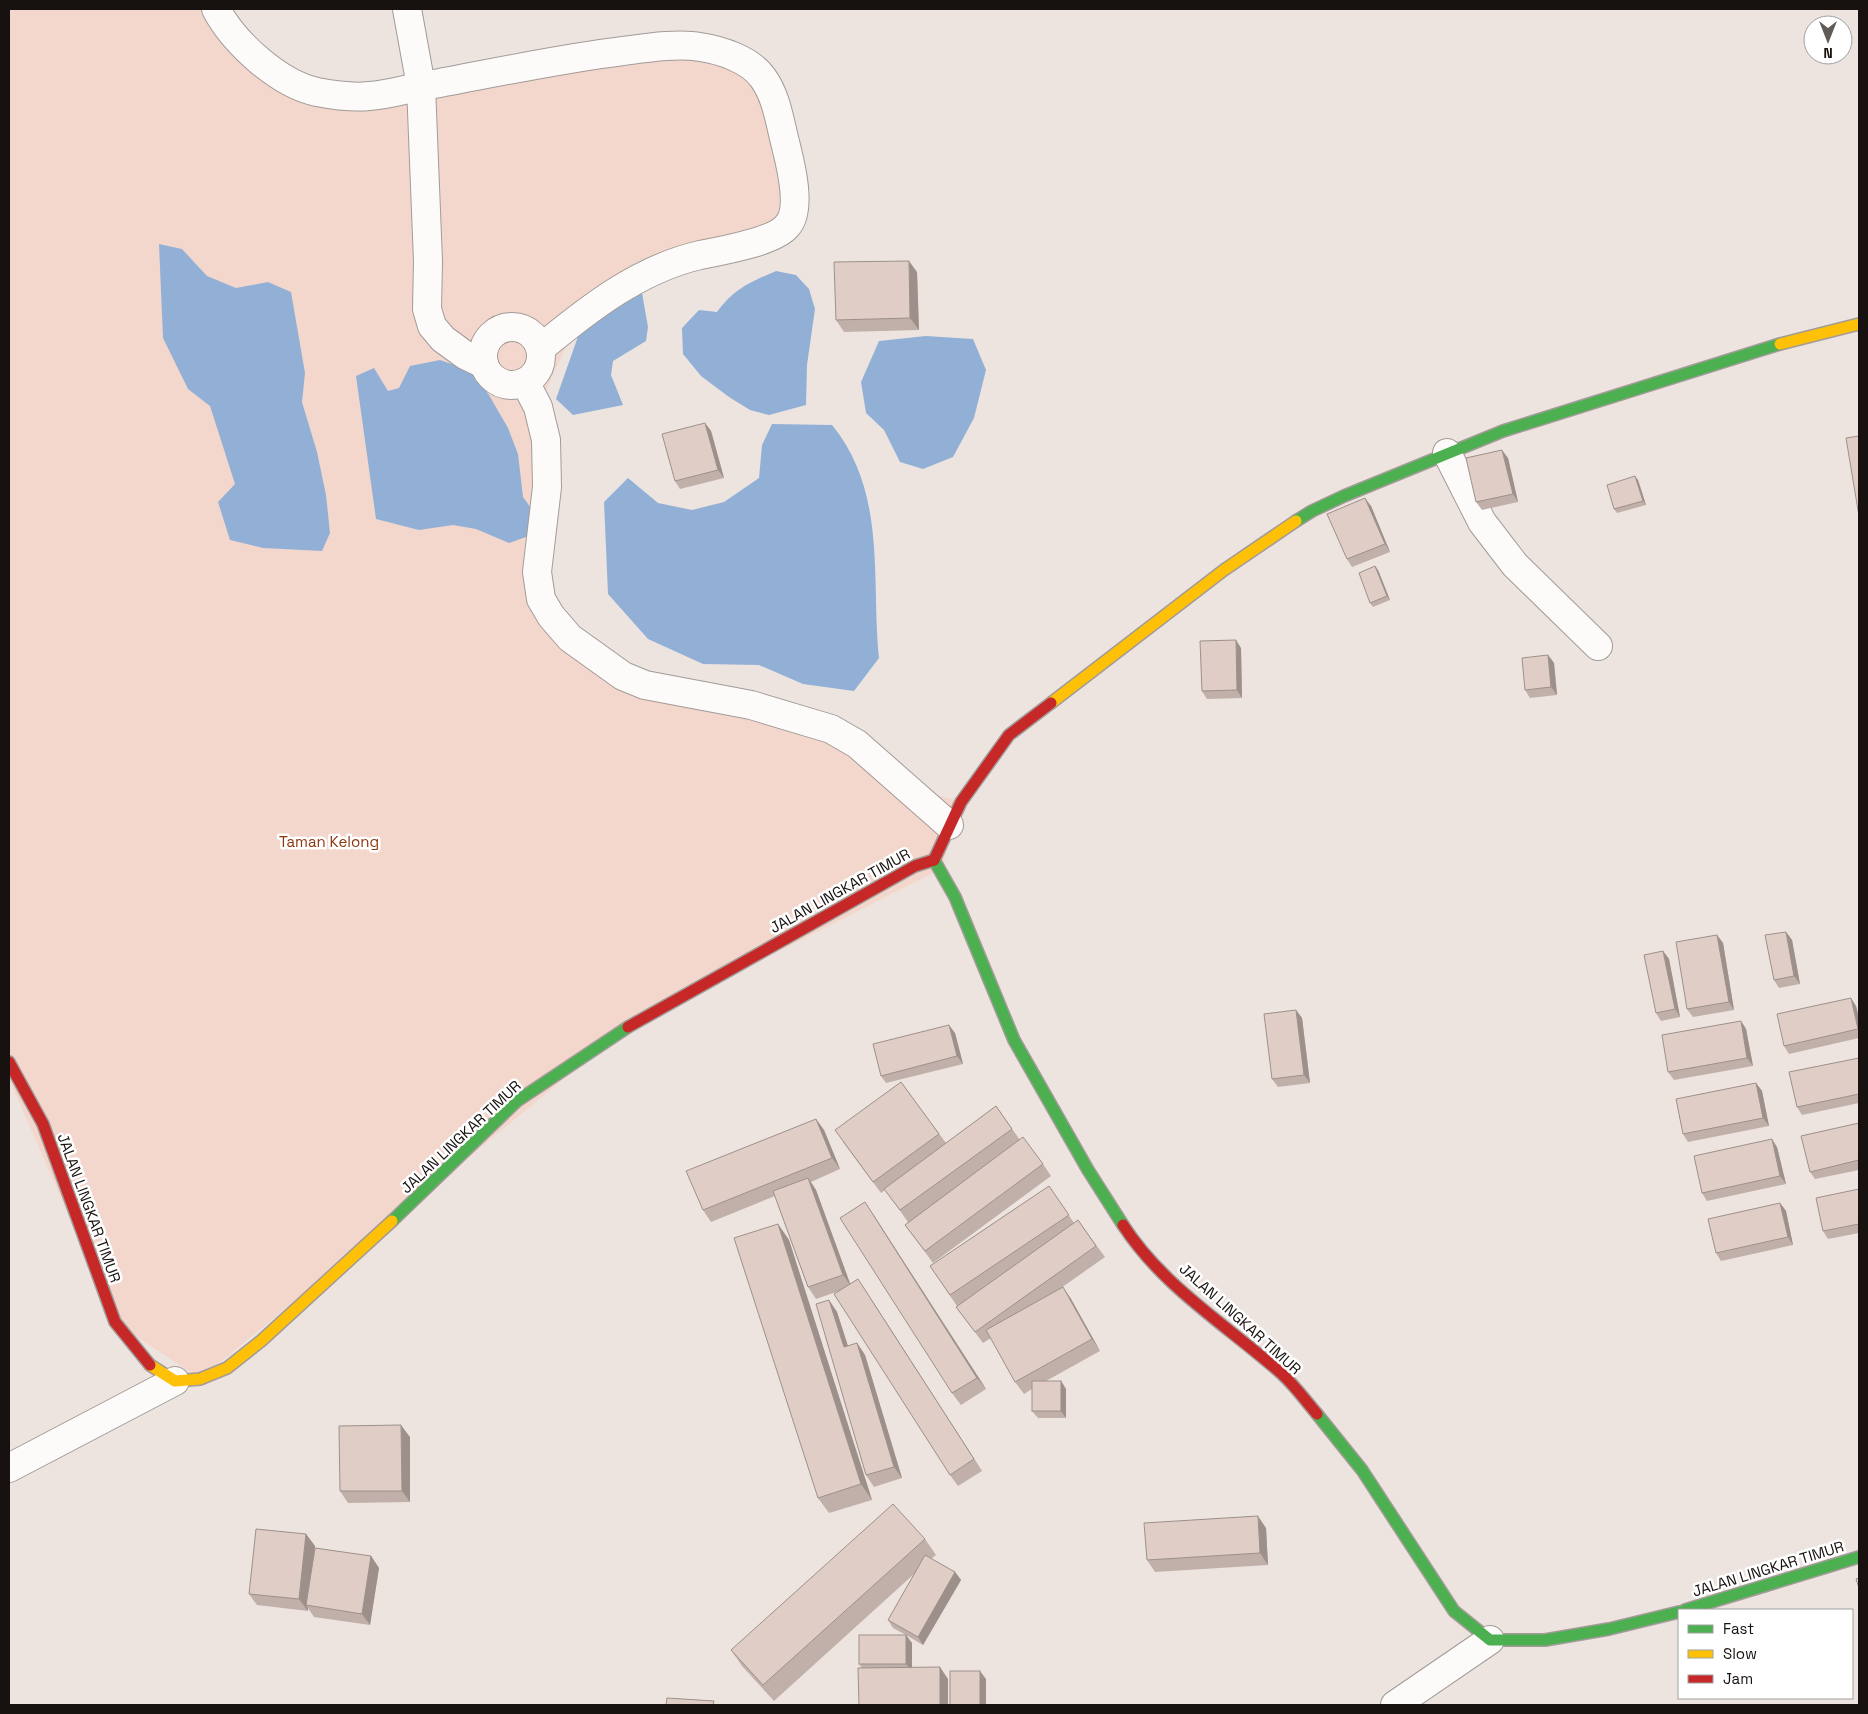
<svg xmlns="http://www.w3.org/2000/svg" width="1868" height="1714" font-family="'Space Grotesk',sans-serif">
<rect width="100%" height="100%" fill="#ede4e0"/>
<!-- green -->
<polygon fill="#f3d7cc" points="9,9 216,9 263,63 349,96 698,46 772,93 792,172 779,233 581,315 538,407 541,599 599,658 857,744 902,784 961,802 941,869 623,1030 200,1379 115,1322 9,1079"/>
<!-- water -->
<g fill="#92b0d6">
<polygon points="159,244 182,249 207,276 236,288 268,282 291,292 305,373 302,402 317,452 326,495 330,533 322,551 263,548 230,540 218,502 235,484 210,406 188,389 163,338"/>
<path d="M 776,271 L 796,275 L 809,289 L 815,309 L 807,365 L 806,405 L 769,415 L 750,410 L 729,397 L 701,376 L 683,354 L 682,328 L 699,310 L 717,312 C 735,288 749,283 776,271 Z"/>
<polygon points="641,287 648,327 646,341 613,361 611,375 623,405 573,415 556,399 581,328"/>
<polygon points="926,336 973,339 986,370 974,418 953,457 923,469 900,462 884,430 866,413 861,382 879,341"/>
<polygon points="440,360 469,370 489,395 508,428 518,454 523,497 538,518 526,537 509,543 476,529 453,525 419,530 376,519 356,376 374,368 388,391 399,388 410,366"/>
<path d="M 772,424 L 832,425 C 887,492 871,578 879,658 L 854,691 L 803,684 L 759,665 L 703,664 L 648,639 L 608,594 L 604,502 L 628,478 L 658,503 L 692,510 L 724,502 L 759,478 L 762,445 Z"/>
</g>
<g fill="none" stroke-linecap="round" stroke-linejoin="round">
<!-- street casing -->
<g stroke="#a29b98" stroke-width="30">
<g id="street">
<path d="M 216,9 C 234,43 279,84 317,92 C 333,95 353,98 369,96 C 389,95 409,88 429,85 C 494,73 558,59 623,51 C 646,48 678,43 700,47 C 721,50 751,60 763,78 C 777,97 780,124 786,146 C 791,166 802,210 787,226 C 774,242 720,251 700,255 C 639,269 588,309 541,348"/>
<polyline points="407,9 421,86 428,261 427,309 432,326 443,339 465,355 484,364"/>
<circle cx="512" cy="356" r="29"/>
<polyline points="525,382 538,407 546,440 547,487 537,572 541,599 551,616 570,638 623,676 645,685 751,705 831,729 857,744 949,825"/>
<polyline points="1447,453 1482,522 1515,565 1598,646"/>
<polyline points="9,1468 175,1381"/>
<polyline points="1395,1705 1490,1640"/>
</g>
</g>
<!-- fast casing -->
<g stroke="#a29b98" stroke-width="14">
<g id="fast">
<polyline points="1296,521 1312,511 1344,496 1503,431 1780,344"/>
<polyline points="934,860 955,897 1014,1040 1088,1170 1123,1225"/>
<polyline points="392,1221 517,1101 628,1027"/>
<polyline points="1317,1414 1362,1470 1454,1611 1490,1640 1545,1640 1609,1629 1679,1612"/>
<polyline points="1685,1610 1859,1557"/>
</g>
</g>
<!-- slow casing -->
<g stroke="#a29b98" stroke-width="14">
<g id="slow">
<polyline points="1780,344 1859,324"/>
<polyline points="1051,703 1224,570 1296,521"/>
<polyline points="150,1365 175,1381 200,1379 227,1368 261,1341 392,1221"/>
</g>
</g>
<!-- jam casing -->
<g stroke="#a29b98" stroke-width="14">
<g id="jam">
<polyline points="934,860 961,802 1009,735 1051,703"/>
<polyline points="628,1027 915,866 934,860"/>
<polyline points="9,1062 43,1124 115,1322 150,1365"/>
<path d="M 1123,1225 C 1163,1287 1228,1326 1282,1374 C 1295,1386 1306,1401 1317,1414"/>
</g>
</g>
<!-- street -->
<use href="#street" stroke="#fcfbfa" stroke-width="28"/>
<!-- fast -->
<use href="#fast" stroke="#4caf50" stroke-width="11"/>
<!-- slow -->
<use href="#slow" stroke="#ffc107" stroke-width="11"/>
<!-- jam -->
<use href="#jam" stroke="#c62828" stroke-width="11"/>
</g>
<!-- wall -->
<g fill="#c1b0aa">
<polygon points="917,272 919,330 844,332 836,320"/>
<polygon points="705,423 711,431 724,478 680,489 675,481"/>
<polygon points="1508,458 1518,502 1482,510 1476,502"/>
<polygon points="1638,480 1646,505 1617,513 1614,509"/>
<polygon points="1371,506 1390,552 1352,567 1347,559"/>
<polygon points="1375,566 1378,570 1390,600 1373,607 1370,603"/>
<polygon points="1241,648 1242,698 1207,699 1202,691"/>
<polygon points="1548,655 1554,663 1557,695 1530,698 1525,690"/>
<polygon points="1786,932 1792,940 1800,984 1779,988 1774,980"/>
<polygon points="1717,935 1723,943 1734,1010 1693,1017 1687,1009"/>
<polygon points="1663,951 1669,959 1680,1017 1661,1021 1656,1013"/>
<polygon points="1856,1006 1859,1018 1859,1038 1789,1054 1784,1046"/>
<polygon points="1296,1010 1302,1018 1310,1083 1278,1087 1272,1079"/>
<polygon points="1741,1021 1746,1029 1753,1066 1674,1080 1668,1072"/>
<polygon points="955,1033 963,1064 886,1083 881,1076"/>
<polygon points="1859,1058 1859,1103 1802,1115 1797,1107"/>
<polygon points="901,1082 946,1143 996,1106 1020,1140 1043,1164 1051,1176 933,1263 905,1225 908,1222 885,1190 881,1193 843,1142"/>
<polygon points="1756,1083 1762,1091 1769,1126 1688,1142 1683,1134"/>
<polygon points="816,1119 824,1130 840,1169 811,1182 816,1190 850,1284 866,1291 982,1471 958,1486 950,1475 839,1291 816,1299 808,1287 775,1196 711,1222 703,1210"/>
<polygon points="1859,1123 1859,1170 1815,1179 1810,1172"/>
<polygon points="1777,1147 1786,1184 1707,1201 1702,1193"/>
<polygon points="1049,1186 1074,1223 1078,1220 1105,1257 1061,1288 1063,1287 1071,1299 1100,1351 1046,1381 1061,1381 1066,1389 1066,1418 1038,1418 1032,1411 1032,1389 1024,1394 1015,1382 991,1338 983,1343 956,1307 957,1306 930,1266"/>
<polygon points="1859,1189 1859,1233 1828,1239 1823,1231"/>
<polygon points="1780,1203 1786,1211 1793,1245 1721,1261 1716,1253"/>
<polygon points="873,1214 986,1389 961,1405 952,1393"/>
<polygon points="778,1224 789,1240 872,1500 829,1513 818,1498"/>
<polygon points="829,1300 837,1312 848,1346 857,1343 865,1355 902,1478 874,1487 866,1475"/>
<polygon points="410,1437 410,1502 348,1503 340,1491"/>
<polygon points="1266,1528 1268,1565 1155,1572 1147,1560"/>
<polygon points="306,1534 315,1546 314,1552 371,1556 379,1568 370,1625 314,1617 308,1608 308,1611 257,1605 249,1594"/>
<polygon points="925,1539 936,1555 931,1559 955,1572 961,1580 923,1645 906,1635 912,1643 912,1668 948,1679 948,1705 859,1705 862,1668 859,1664 906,1635 893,1628 888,1620 914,1574 774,1701 742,1666 731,1650"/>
</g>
<!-- shaded-wall -->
<g fill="#9d908b">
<polygon points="909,261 917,272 919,330 910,318"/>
<polygon points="705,423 711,431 724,478 718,470"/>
<polygon points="1502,450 1508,458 1518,502 1513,494"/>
<polygon points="1635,476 1638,480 1646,505 1643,501"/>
<polygon points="1365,498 1371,506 1390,552 1385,544"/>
<polygon points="1375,566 1378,570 1390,600 1387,596"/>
<polygon points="1236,640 1241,648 1242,698 1237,690"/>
<polygon points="1548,655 1554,663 1557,695 1551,687"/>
<polygon points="1786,932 1792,940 1800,984 1794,976"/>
<polygon points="1717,935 1723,943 1734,1010 1729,1002"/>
<polygon points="1663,951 1669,959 1680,1017 1675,1009"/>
<polygon points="1851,998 1856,1006 1859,1018 1859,1031 1858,1029"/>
<polygon points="1296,1010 1302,1018 1310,1083 1304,1075"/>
<polygon points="1741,1021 1746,1029 1753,1066 1747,1058"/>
<polygon points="949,1025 955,1033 963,1064 957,1056"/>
<polygon points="1756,1083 1762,1091 1769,1126 1763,1118"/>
<polygon points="816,1119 824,1130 840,1169 832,1158"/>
<polygon points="1772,1139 1777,1147 1786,1184 1780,1176"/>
<polygon points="808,1178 816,1190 851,1286 843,1275"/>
<polygon points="865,1202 873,1214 986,1389 977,1378"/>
<polygon points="1780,1203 1786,1211 1793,1245 1788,1237"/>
<polygon points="778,1224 789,1240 872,1500 861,1484"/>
<polygon points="858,1279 866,1291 982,1471 974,1459"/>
<polygon points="1063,1287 1071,1299 1100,1351 1092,1339"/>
<polygon points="829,1300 837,1312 852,1359 844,1347"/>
<polygon points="857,1343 865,1355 902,1478 894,1467"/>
<polygon points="1061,1381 1066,1389 1066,1418 1061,1411"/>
<polygon points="401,1425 410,1437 410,1502 402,1491"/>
<polygon points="1258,1516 1266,1528 1268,1565 1260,1553"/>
<polygon points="306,1534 315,1546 308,1605 306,1605 308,1608 308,1611 299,1599"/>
<polygon points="371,1556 379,1568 370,1625 362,1614"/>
<polygon points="955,1572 961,1580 923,1645 918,1637"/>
<polygon points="906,1635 912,1643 912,1672 906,1664"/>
<polygon points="940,1667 948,1679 948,1705 940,1705"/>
<polygon points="980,1671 986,1679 986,1705 980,1705"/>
</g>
<!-- building -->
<g fill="#e0cdc6" stroke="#9d908b">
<polygon points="909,261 910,318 836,320 834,262"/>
<polygon points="705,423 718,470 675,481 662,434"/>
<polygon points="1859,436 1859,516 1846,438"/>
<polygon points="1502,450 1513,494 1476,502 1466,458"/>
<polygon points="1635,476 1643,501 1614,509 1607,485"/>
<polygon points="1365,498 1385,544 1347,559 1327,514"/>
<polygon points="1375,566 1387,596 1370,603 1359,573"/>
<polygon points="1236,640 1237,690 1202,691 1200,641"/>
<polygon points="1548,655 1551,687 1525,690 1522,658"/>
<polygon points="1786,932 1794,976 1774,980 1765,935"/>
<polygon points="1717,935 1729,1002 1687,1009 1676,942"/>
<polygon points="1663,951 1675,1009 1656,1013 1644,955"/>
<polygon points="1851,998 1858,1029 1784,1046 1777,1014"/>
<polygon points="1296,1010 1304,1075 1272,1079 1264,1014"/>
<polygon points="1741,1021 1747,1058 1668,1072 1662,1035"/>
<polygon points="949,1025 957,1056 881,1076 873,1044"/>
<polygon points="1859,1058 1859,1094 1797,1107 1789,1072"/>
<polygon points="901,1082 939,1134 873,1182 835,1130"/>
<polygon points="1756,1083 1763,1118 1683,1134 1676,1099"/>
<polygon points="996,1106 1012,1129 900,1210 884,1189"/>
<polygon points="816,1119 832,1158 703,1210 686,1171"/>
<polygon points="1859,1123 1859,1160 1810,1172 1801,1136"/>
<polygon points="1023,1137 1043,1164 925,1251 905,1225"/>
<polygon points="1772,1139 1780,1176 1702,1193 1694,1156"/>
<polygon points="808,1178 843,1275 808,1287 773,1191"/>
<polygon points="1049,1186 1069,1215 950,1295 930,1266"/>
<polygon points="1859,1189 1859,1224 1823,1231 1816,1198"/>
<polygon points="865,1202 977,1378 952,1393 840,1218"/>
<polygon points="1780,1203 1788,1237 1716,1253 1708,1219"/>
<polygon points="1078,1220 1096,1246 975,1332 956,1307"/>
<polygon points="778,1224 861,1484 818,1498 734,1238"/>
<polygon points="858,1279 974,1459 950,1475 834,1294"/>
<polygon points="1063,1287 1092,1339 1015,1382 986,1330"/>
<polygon points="829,1300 844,1347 857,1343 894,1467 866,1475 816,1304"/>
<rect x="1032" y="1381" width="29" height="30"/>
<polygon points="401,1425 402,1491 340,1491 339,1426"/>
<polygon points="893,1504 925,1539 763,1685 731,1650"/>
<polygon points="1258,1516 1260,1553 1147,1560 1144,1523"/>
<polygon points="256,1529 306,1534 299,1599 249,1594"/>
<polygon points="315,1548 371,1556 362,1614 306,1605"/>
<polygon points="925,1555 955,1572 918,1637 888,1620"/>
<polygon points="1859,1578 1859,1588 1856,1579"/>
<rect x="859" y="1635" width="47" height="29"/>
<polygon points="940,1667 940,1705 859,1705 858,1668"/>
<rect x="950" y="1671" width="30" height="34"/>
<polygon points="667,1698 714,1701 713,1705 666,1705"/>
</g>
<g text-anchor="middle" stroke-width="5" stroke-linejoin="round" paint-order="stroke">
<!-- park labels -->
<g font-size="15" fill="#8d360d" stroke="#fff">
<text x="329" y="847">Taman Kelong</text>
</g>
<!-- street labels -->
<g font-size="15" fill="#171210" stroke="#fff">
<text transform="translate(840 891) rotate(-29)" y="5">JALAN LINGKAR TIMUR</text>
<text transform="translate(461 1137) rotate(-43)" y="5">JALAN LINGKAR TIMUR</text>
<text transform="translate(89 1208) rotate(70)" y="5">JALAN LINGKAR TIMUR</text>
<text transform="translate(1240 1319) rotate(42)" y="5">JALAN LINGKAR TIMUR</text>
<text transform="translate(1768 1569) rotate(-17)" y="5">JALAN LINGKAR TIMUR</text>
</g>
</g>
<!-- border -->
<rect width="1868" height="1714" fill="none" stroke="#171210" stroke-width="20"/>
<!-- legend -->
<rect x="1678" y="1609" width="175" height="90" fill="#ffffff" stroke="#a2a09f"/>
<rect x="1688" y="1625" width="25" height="8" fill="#4caf50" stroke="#a2a09f"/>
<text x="1723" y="1634" font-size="15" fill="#171210">Fast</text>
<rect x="1688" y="1650" width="25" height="8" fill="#ffc107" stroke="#a2a09f"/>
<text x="1723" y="1659" font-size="15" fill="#171210">Slow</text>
<rect x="1688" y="1675" width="25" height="8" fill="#c62828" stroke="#a2a09f"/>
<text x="1723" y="1684" font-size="15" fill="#171210">Jam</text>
<!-- north arrow -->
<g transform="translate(1828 40) rotate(180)"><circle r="24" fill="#ffffff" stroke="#a2a09f"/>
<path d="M0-4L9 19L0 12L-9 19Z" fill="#625c59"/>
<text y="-8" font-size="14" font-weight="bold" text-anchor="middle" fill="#171210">N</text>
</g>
</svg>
